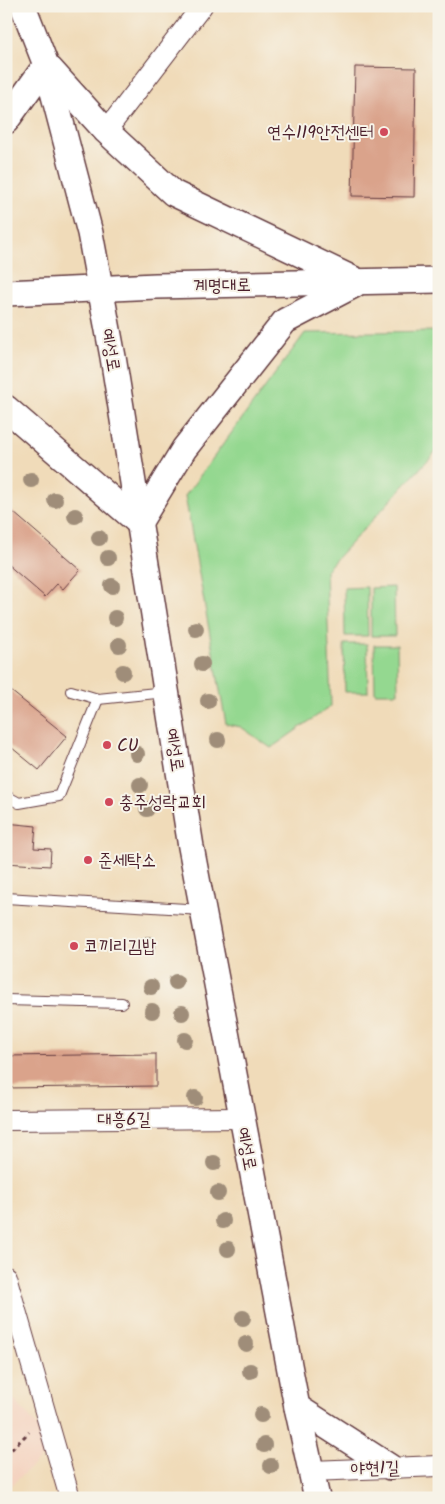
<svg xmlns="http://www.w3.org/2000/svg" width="445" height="1504" font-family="Kalam,'Poor Story',sans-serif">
<rect width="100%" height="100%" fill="#f7f3e8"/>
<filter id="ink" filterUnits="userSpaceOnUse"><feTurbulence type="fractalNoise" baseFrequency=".02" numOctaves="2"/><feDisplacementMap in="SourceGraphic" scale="10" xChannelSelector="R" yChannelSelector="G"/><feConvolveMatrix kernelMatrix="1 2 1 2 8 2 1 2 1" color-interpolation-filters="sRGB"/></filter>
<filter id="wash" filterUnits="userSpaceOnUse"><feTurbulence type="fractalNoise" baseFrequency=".0096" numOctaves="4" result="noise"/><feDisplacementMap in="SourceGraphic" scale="20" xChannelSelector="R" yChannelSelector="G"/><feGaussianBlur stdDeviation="1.12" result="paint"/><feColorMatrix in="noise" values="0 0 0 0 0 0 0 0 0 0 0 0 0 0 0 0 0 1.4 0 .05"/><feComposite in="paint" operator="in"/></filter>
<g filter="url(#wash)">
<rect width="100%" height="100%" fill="#f0dbb9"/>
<!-- built -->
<polygon fill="#f4d3c0" points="6,1390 54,1446 6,1490"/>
<!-- green -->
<g fill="#94d890" stroke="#6f7c5e">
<polygon points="439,331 439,448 326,570 331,706 271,748 241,727 226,724 185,496 305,333"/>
<polygon points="367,587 368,636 345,636 344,588"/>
<polygon points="394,587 395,636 371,636 371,588"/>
<polygon points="344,644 367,644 368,692 345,692"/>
<polygon points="374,645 397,645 398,693 375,693"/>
</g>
<g id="blocks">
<!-- building -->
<g fill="#daa38b">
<polygon points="355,67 416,68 414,197 352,196"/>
<polygon points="6,506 80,570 63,589 57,584 45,597 6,563"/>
<polygon points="6,687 67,736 39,770 6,743"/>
<polygon points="6,823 36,826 34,848 51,849 50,866 6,863"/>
<polygon points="156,1054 156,1086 6,1088 6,1056"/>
</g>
</g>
</g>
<g filter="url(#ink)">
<use href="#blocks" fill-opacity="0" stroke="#633b40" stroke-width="1"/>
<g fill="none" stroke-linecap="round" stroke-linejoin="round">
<!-- service casing -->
<g stroke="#633b40" stroke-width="12">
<g id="service">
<polyline points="71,691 98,699 166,692"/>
<polyline points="6,796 19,803 59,796 98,699"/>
<polyline points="6,898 202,910"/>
<polyline points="6,1000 122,1003"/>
</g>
</g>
<!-- minor casing -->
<g stroke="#633b40" stroke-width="22">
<g id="minor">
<polyline points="106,131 202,6"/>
<polyline points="6,1120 241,1118"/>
<polyline points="6,1276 70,1498"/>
<polyline points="311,1471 439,1466"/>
</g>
</g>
<!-- tertiary casing -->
<g stroke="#633b40" stroke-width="28">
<g id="tertiary">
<polyline points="23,6 46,65 90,233 113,357 191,847 297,1407 317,1498"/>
<polyline points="50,69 106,131 173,193 355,280"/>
<polyline points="6,121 46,65"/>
<polyline points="6,293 156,286 439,280"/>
<polyline points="6,408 139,523"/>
<polyline points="139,523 184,449 285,321 354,285"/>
<polyline points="297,1407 390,1467"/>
</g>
</g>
<!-- path -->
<polyline stroke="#633b40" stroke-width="3" stroke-dasharray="4 4" stroke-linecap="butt" points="6,1455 29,1432"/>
<!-- service -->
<use href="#service" stroke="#fff" stroke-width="10"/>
<!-- minor -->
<use href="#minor" stroke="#fff" stroke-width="20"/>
<!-- tertiary -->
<use href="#tertiary" stroke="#fff" stroke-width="25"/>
</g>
<!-- trees -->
<g fill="#9f8d79">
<circle cx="31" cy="480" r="8"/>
<circle cx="55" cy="500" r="8"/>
<circle cx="75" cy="516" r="8"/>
<circle cx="99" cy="538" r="8"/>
<circle cx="108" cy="558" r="8"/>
<circle cx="112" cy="586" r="8"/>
<circle cx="115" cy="618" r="8"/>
<circle cx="196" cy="629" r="8"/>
<circle cx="119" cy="645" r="8"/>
<circle cx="202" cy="664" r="8"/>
<circle cx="123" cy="672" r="8"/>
<circle cx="208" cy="701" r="8"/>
<circle cx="218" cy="740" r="8"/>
<circle cx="137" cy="754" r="8"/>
<circle cx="140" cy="785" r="8"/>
<circle cx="147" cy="809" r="8"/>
<circle cx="148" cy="944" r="8"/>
<circle cx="176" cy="982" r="8"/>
<circle cx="151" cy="987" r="8"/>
<circle cx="152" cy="1011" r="8"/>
<circle cx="182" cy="1013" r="8"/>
<circle cx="185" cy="1040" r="8"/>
<circle cx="195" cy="1098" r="8"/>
<circle cx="214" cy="1163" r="8"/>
<circle cx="218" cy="1193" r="8"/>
<circle cx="223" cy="1221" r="8"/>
<circle cx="228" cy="1249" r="8"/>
<circle cx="243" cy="1318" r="8"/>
<circle cx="246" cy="1344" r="8"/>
<circle cx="250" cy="1371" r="8"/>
<circle cx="261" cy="1415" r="8"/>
<circle cx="264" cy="1445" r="8"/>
<circle cx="271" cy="1466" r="8"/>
</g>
</g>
<!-- markers -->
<g fill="#d1495b" stroke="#f7f3e8" stroke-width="2">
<circle cx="384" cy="132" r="5"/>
<circle cx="107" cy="745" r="5"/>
<circle cx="109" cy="802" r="5"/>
<circle cx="88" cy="860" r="5"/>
<circle cx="74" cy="946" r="5"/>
</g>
<g text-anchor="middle" stroke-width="4" stroke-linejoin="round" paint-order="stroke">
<!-- poi labels -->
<g font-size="18" fill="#4a1f2b" stroke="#f7f3e8" text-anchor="start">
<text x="374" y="138" text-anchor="end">연수119안전센터</text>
<text x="117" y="751">CU</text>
<text x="119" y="808">충주성락교회</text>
<text x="98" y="866">준세탁소</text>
<text x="84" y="952">코끼리김밥</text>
</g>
<!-- street labels -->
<g font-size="18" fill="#4a1f2b" stroke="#f7f3e8">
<text transform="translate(222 285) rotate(-1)" y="6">계명대로</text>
<text transform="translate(111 350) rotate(80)" y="6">예성로</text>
<text transform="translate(175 750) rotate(81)" y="6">예성로</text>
<text x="124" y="1125">대흥6길</text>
<text transform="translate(247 1149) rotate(79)" y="6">예성로</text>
<text transform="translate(375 1468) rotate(-2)" y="6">야현1길</text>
</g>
</g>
<!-- margin -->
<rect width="445" height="1504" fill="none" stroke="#f7f3e8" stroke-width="25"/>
</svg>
